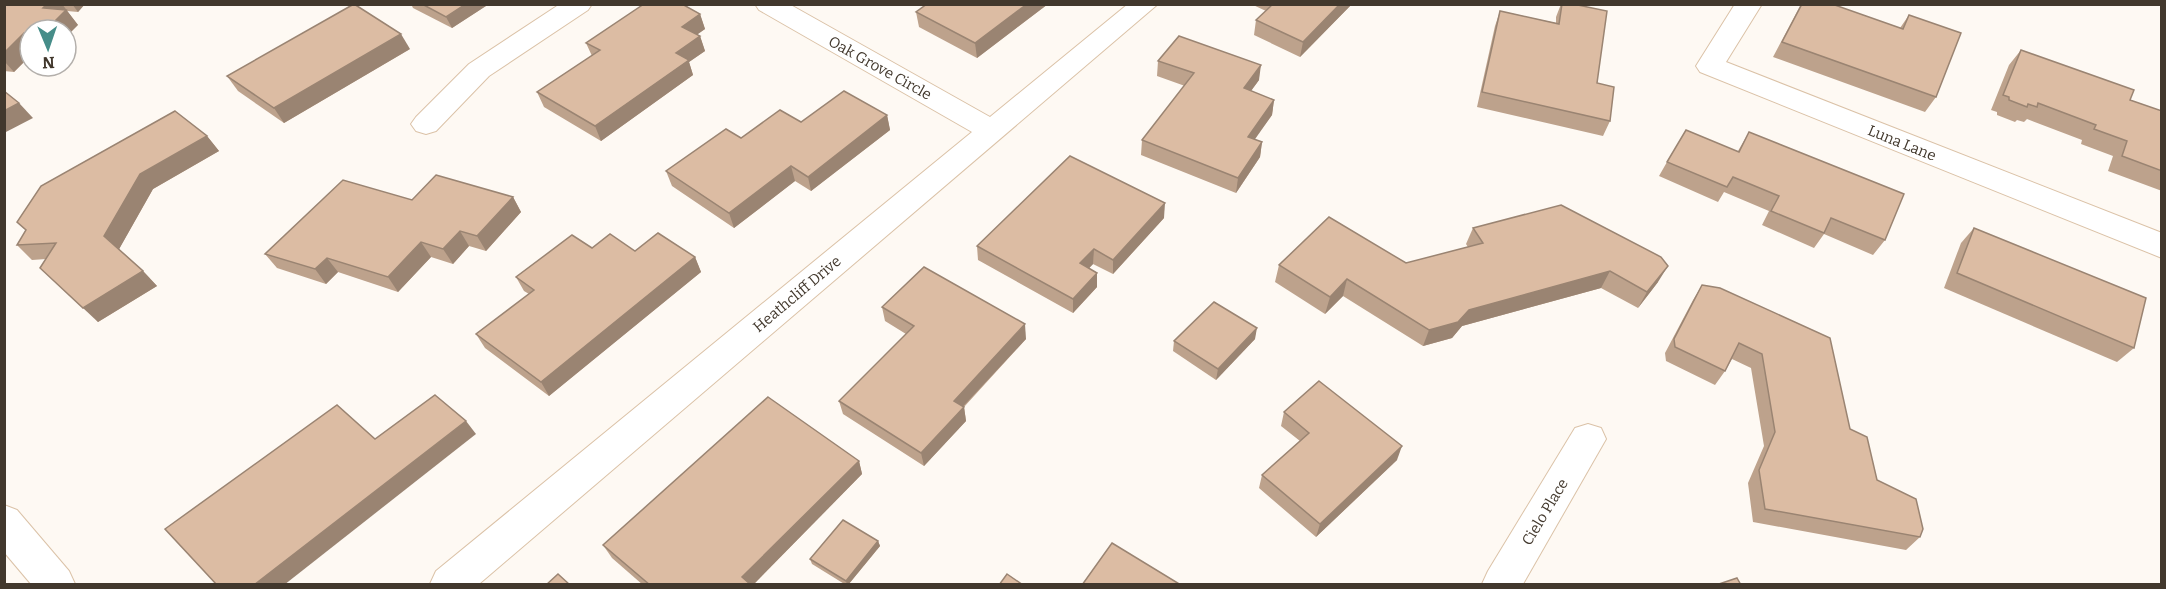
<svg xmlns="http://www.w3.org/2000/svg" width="2166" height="589" font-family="Bitter,serif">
<rect width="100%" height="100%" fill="#fef9f3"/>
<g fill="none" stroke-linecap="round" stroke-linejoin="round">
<!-- minor casing -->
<g stroke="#dbc2a7" stroke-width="2">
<g id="minor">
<polygon points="560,4 592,4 588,10 489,76 436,131 426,134 416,131 411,124 416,117 469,64"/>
<polygon points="755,4 789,4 990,117 1128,4 1158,4 479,584 430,584 436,571 972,132 759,10"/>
<polygon points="1735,4 1762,4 1726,62 2162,233 2162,258 1700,72 1696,66"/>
<polygon points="1588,424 1601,428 1606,439 1523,584 1482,584 1488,571 1575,428"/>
</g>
</g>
<!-- tertiary casing -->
<g stroke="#dbc2a7" stroke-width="2">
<polygon id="tertiary" points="4,505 17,510 69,571 75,584 31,584 4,552"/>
</g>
<!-- minor -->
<use href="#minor" fill="#fff" fill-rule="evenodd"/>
<!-- tertiary -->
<use href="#tertiary" fill="#fff" fill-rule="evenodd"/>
</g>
<!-- wall -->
<g fill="#bda28c">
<polygon points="4,4 85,4 78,12 67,11 78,25 30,30 30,56 14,72 4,71"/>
<polygon points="411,4 489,4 452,28 413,8"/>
<polygon points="927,4 1048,4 977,58 919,27 916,12"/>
<polygon points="1251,4 1352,4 1300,57 1254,35 1256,20 1266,11"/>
<polygon points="1561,4 1573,4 1597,83 1610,121 1603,136 1477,107 1495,26 1500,11 1556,23 1556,17"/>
<polygon points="1801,4 1900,28 1909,15 1936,97 1925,112 1773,57"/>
<polygon points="700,14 705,29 697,34 700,36 705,51 689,62 693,75 601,141 544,107 537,92 592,56 586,43"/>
<polygon points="410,49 284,123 238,91 227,76"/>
<polygon points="2021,50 2130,100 2162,111 2162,191 2108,171 2113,156 2081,144 2082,140 2027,119 2024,122 2017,120 2015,122 1997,115 1997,112 1991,110 2009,65"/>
<polygon points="1158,61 1259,80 1251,91 1274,100 1272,115 1254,139 1262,142 1260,157 1236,193 1141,155 1142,140 1185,86 1157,76"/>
<polygon points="887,115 890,130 811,191 795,181 734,228 672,186 666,171 741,138 801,122"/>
<polygon points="1749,132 1885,240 1873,255 1824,234 1814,248 1762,225 1769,211 1724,192 1718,202 1659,176 1667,162 1738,151"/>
<polygon points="207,136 219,151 153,189 119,249 143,271 157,286 98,322 46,259 32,260 17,245"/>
<polygon points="513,197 521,212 486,251 469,246 453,264 431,257 398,292 338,272 326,284 277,268 265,254 412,200"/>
<polygon points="1164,218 1113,274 1093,264 1089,268 1097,273 1097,287 1073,313 978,260 977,246"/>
<polygon points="1473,228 1658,282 1638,308 1601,288 1462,326 1452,338 1423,346 1343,296 1325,314 1275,282 1279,265 1406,263 1468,247 1466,244"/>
<polygon points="1974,228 2134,348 2117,362 1944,288 1961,243"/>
<polygon points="592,248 695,257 701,272 549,396 485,348 476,334 529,294 524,291 516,277"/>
<polygon points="1702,285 1850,429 1877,480 1920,537 1906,550 1753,522 1748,483 1764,446 1751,368 1732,359 1725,371 1715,385 1666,361 1665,353 1693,300"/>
<polygon points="882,307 1026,339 964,407 966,421 924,466 843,414 839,401 906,334 885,321"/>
<polygon points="1255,339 1216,380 1173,351 1174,341"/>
<polygon points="1284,412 1397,460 1316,537 1259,488 1262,475 1300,441 1281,426"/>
<polygon points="859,461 862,474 753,585 643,585 612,558 603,545"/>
<polygon points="878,541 880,546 848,585 846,585 812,564 810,559"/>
</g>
<!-- shaded-wall -->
<g fill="#9a8472">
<polygon points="47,4 62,4 78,25 66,37 66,30 46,30 43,8"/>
<polygon points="72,4 85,4 78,12"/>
<polygon points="466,4 489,4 452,28 446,17"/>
<polygon points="1027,4 1048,4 977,58 975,43"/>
<polygon points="1340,4 1352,4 1300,57 1303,42"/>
<polygon points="700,14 705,29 687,42 682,27"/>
<polygon points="24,33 30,40 30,56 14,72 4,61 4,53"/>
<polygon points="401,34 410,49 284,123 274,108"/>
<polygon points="700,36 705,51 689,62 693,75 601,141 595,126 676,53"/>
<polygon points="1261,65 1259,80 1242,103 1244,88"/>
<polygon points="1274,100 1272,115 1246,152 1248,137"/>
<polygon points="19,103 33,118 4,133 4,111"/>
<polygon points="887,115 890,130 811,191 808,177"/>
<polygon points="207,136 219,151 153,189 118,251 104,236 140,174"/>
<polygon points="1262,142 1260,157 1236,193 1238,178"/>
<polygon points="791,166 795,181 734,228 729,213"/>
<polygon points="513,197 521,212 486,251 477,236"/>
<polygon points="1165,203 1164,218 1113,274 1113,260"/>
<polygon points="460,231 469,246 453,264 443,249"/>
<polygon points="421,242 431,257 398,292 388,277"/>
<polygon points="1094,249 1093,264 1080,278 1080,263"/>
<polygon points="695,257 701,272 549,396 541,382"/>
<polygon points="327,258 338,272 326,284 315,269"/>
<polygon points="1668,266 1658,282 1638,308 1647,292"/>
<polygon points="143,271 157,286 98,322 83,308"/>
<polygon points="1610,271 1601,288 1462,326 1452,338 1423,346 1429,330 1469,310"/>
<polygon points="1097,273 1097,287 1073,313 1073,299"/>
<polygon points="1347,279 1343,296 1325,314 1330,297"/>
<polygon points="1025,324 1026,339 956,414 954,401"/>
<polygon points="1257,328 1255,339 1216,380 1218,369"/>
<polygon points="964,407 966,421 924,466 921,453"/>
<polygon points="466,421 476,434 284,585 254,585"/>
<polygon points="1402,446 1397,460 1316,537 1320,524"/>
<polygon points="859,461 862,474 753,585 746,585 742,577"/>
<polygon points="878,541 880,546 848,585 847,585 846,581"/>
</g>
<!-- building -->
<g fill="#dcbca3" stroke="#9a8472" stroke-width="1.5">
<polygon points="4,4 47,4 43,8 66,10 46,30 30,30 30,34 24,33 4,53"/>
<polygon points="354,4 401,34 274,108 227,76"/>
<polygon points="422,4 466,4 446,17"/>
<polygon points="644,4 682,4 700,14 682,27 700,36 676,53 689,60 595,126 537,92 600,50 586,43"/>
<polygon points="927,4 1027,4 975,43 916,12"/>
<polygon points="1273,4 1340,4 1303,42 1256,20"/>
<polygon points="1562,4 1573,4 1607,11 1597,83 1614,87 1610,121 1482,92 1500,11 1559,24"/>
<polygon points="1802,4 1832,4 1903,29 1909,15 1961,33 1936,97 1782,42"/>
<polygon points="1179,36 1261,65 1244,88 1274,100 1248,137 1262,142 1238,178 1142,140 1194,73 1158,61"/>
<polygon points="2021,50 2134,90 2130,100 2162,111 2162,171 2122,156 2127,141 2094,129 2096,125 2038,103 2037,107 2028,104 2027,107 2009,100 2009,97 2003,95"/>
<polygon points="4,91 19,103 4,111"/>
<polygon points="844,91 887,115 808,177 791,166 729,213 666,171 726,129 741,138 780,110 801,122"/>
<polygon points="175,111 207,136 140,174 104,236 143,271 83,308 40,268 56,243 17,245 26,230 17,222 41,186"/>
<polygon points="1686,130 1739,152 1749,132 1904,194 1885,240 1831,218 1824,233 1771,211 1779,196 1733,177 1727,187 1667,162"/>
<polygon points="1070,156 1165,203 1113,260 1094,249 1080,263 1097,273 1073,299 977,246"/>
<polygon points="436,175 513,197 477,236 460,231 443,249 421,242 388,277 327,258 315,269 265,254 343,180 412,200"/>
<polygon points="1561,205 1661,257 1668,266 1647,292 1610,271 1469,310 1458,322 1429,330 1347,279 1330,297 1279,265 1329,217 1406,263 1483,243 1473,228"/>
<polygon points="1974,228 2146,298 2134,348 1957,273"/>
<polygon points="658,233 695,257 541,382 476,334 534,290 516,277 572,235 592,248 610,234 635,251"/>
<polygon points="924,267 1025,324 954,401 964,407 921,453 839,401 914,326 882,307"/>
<polygon points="1702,285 1720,288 1830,338 1850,429 1867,437 1877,480 1916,499 1923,529 1920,537 1765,509 1759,470 1775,432 1762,354 1739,343 1725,371 1675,347 1674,339"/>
<polygon points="1214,302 1257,328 1218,369 1174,341"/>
<polygon points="1319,381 1402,446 1320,524 1262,475 1309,433 1284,412"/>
<polygon points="435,395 466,421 254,585 217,585 165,529 337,405 375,439"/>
<polygon points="768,397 859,461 742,577 751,585 650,585 603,545"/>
<polygon points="843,520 878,541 846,581 810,559"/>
<polygon points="1112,543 1181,585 1082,585"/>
<polygon points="558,574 570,585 546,585"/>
<polygon points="1007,574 1023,585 999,585"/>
<polygon points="1737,578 1741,585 1716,585"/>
</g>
<g text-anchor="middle" stroke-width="5" stroke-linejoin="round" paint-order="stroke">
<!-- street labels -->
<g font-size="15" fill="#42382d" stroke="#fff">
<text transform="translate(880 68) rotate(29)" y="5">Oak Grove Circle</text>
<text transform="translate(1902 143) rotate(22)" y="5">Luna Lane</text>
<text transform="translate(797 294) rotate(-40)" y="5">Heathcliff Drive</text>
<text transform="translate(1545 512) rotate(-59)" y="5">Cielo Place</text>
</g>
</g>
<!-- border -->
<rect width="2166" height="589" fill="none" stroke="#42382d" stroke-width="12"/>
<!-- north arrow -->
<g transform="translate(48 48) rotate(178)"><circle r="28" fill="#ffffff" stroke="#b3afab" stroke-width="1.5"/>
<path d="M0-4.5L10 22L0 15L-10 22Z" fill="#468d89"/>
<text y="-9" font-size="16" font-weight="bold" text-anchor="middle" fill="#42382d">N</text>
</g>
</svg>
